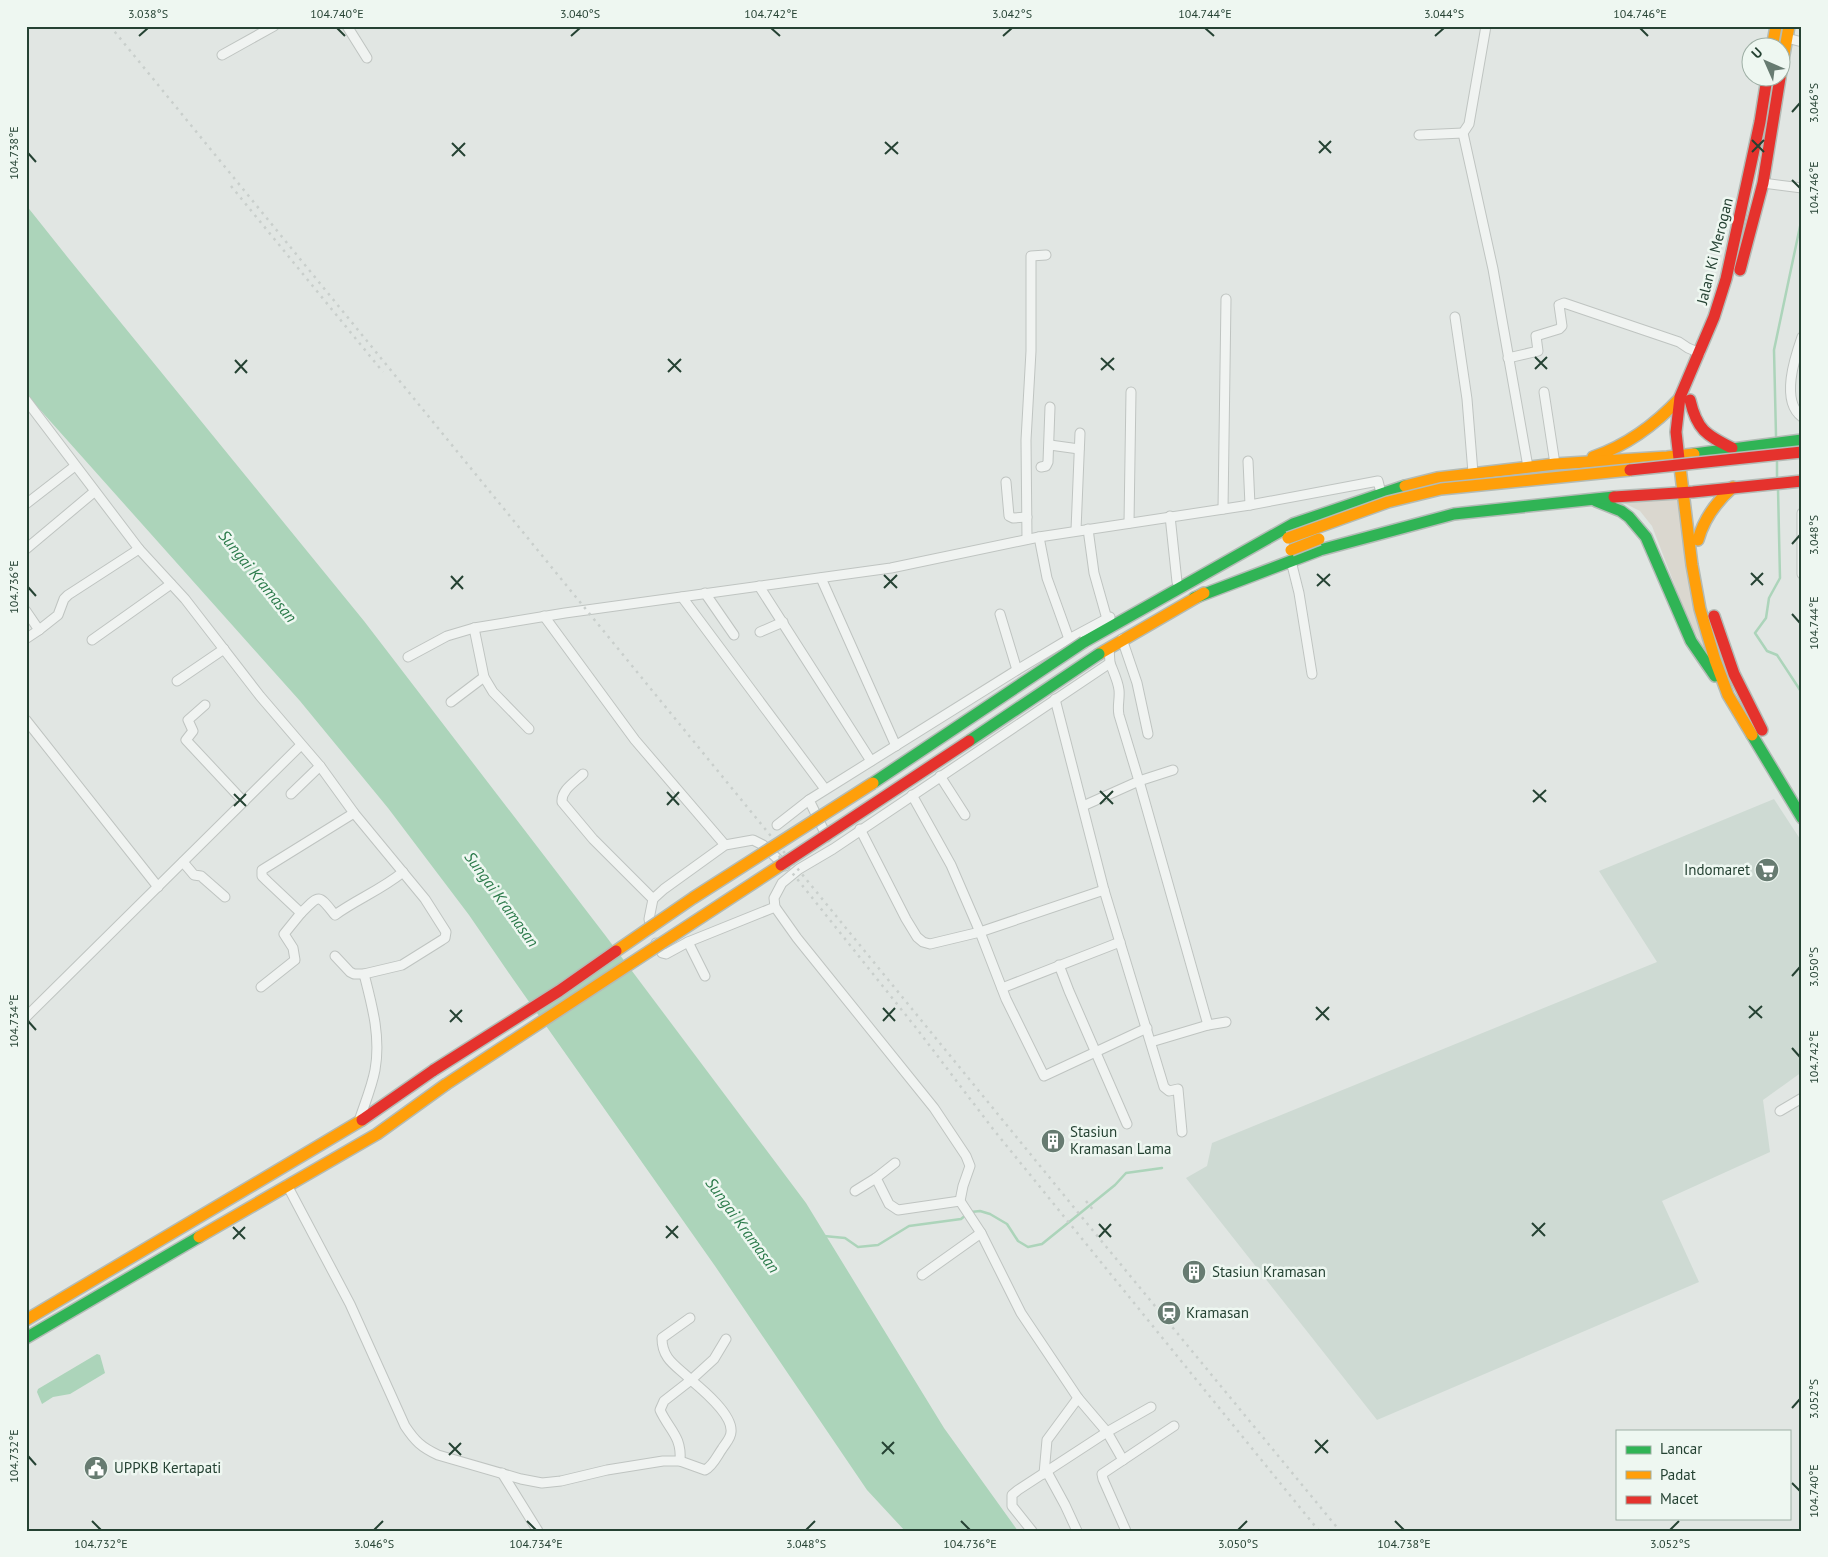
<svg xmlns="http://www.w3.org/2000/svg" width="1828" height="1557" font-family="'PT Sans',sans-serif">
<rect width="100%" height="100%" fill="#e1e6e3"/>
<!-- built -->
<polygon fill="#cedad3" points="1774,799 1802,842 1802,1072 1763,1100 1770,1152 1662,1201 1699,1282 1377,1420 1186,1178 1207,1166 1212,1143 1657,962 1599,871"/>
<!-- green -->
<polygon fill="#dad7cf" points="1677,499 1710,660 1687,617 1652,526 1640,511 1622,502"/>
<!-- water -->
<g fill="#acd4ba">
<polygon points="26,205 69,259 364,621 605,935 806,1203 944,1428 1018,1531 905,1531 867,1490 715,1266 513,979 469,915 388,808 300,701 26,394"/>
<polygon points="97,1354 100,1355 105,1373 70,1394 53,1397 42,1404 37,1392 38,1389"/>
</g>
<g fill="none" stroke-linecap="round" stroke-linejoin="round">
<!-- stream -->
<g stroke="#acd4ba" stroke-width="2.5">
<polyline points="1776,436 1774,350 1802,217"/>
<polyline points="1777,462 1777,476"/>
<polyline points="1778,489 1780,578 1769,598 1766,618 1755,633 1767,651 1777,655 1802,693"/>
<polyline points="971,1212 980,1211 990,1214 1007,1224 1018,1241 1028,1247 1042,1244 1115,1185 1126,1173 1162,1168"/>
<polyline points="824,1236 845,1238 858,1247 878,1245 909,1226 961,1219 966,1215"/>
</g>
<!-- street casing -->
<g stroke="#bfc4c1" stroke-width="11">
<g id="street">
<polyline points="347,26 367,58"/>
<polyline points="1486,26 1469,124 1463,133 1493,269 1528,467"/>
<polyline points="1787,38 1802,42"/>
<polyline points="222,55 274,26"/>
<polyline points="1419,135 1463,133"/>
<polyline points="1763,183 1802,188"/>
<polyline points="1455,317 1467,399 1473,473"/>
<path d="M 1802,337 C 1795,357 1780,401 1802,417"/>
<polyline points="1508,358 1538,351 1536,336 1559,329 1562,326 1559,305 1564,303 1679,342 1688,348 1700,353"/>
<polyline points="1544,392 1555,464"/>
<polyline points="26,400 139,549 185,599 260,696 320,766 354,813 425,899 446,932 445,938 442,940 402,965 364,974 354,974 350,972 335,956"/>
<polyline points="1050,445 1079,449"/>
<polyline points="1248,461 1250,505"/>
<polyline points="1041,467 1046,466 1048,462 1050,407"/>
<polyline points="1006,482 1009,516 1013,518 1027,517"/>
<polyline points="26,504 75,466"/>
<polyline points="1223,509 1226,299"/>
<polyline points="1802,513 1802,574"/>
<polyline points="1170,516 1177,582"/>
<polyline points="1129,523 1131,392"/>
<polyline points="1088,529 1094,573 1107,619"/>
<polyline points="1076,530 1080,433"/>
<polyline points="1039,537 1047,578 1069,639"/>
<polyline points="1027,539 1026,440 1031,351 1031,256 1046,255"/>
<polyline points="26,549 94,492"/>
<polyline points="1291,561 1299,593 1312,674"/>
<polyline points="821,578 896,746"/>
<polyline points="759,586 871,761"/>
<polyline points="705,593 734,635"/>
<polyline points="682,597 825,789"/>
<polyline points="26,611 39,630 58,615 64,599 68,595 139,549"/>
<polyline points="1000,614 1017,670"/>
<polyline points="544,616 635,740 725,845"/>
<polyline points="474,628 484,677 493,692 529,729"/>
<polyline points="760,632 783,622"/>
<polyline points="27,638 39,630"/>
<polyline points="1122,639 1137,683 1148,734"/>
<polyline points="92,640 171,584"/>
<polyline points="408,657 447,636 474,628 565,613 891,568 1039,537 1250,505 1378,481 1381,493"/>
<polyline points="177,681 224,649"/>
<polyline points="1055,699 1104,890 1164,1087 1169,1091 1178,1089 1182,1132"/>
<polyline points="451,702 484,677"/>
<polyline points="205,705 188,720 193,731 186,740 244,802"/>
<polyline points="26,720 158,887"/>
<polyline points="1173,770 1139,781 1208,1025 1226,1022"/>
<path d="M 583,774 C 575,782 561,790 562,802 L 593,839 L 653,899 L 664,889 L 725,845 L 753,840 L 763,845 L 785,866"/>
<polyline points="940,776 965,815"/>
<polyline points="291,794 320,766"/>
<polyline points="912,795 951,865 980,932 1006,999 1044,1076 1147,1028"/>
<path d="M 1083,806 L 1139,781 L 1119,715 C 1117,706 1120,699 1119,690 C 1118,681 1113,671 1110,663"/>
<polyline points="777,825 809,800"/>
<polyline points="860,829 906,919 917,937 923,942 930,944 980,932 1104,890"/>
<polyline points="827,837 809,800 1017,670 1069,639 1110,617"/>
<polyline points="183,862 194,875 201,876 225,897"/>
<path d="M 301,913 C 320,894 318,894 335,915 C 357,899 381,890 403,872"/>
<polyline points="651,929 649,919 653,899"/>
<polyline points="688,942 705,976"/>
<polyline points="656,943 662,953 666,954 688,942 775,907"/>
<polyline points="1059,965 1069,991 1127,1124"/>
<polyline points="261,987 295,960 293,948 284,934 301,913 267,881 262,876 262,870 354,813"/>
<polyline points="1002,988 1120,942"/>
<polyline points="26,1017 301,745"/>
<polyline points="1151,1042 1208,1025"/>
<polyline points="1780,1111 1802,1098"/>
<path d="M 360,1118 C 365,1103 372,1086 375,1070 C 381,1037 372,1005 364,974"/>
<polyline points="895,1163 876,1178 889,1204 898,1210 960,1201"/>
<path d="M 287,1185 L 350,1304 L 405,1426 C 415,1441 421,1447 438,1455 L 521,1479 L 542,1483 L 561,1481 L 607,1470 L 663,1461 L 680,1461 L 705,1470 C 713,1466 717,1456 722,1449 C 725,1444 731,1438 731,1432 C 733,1415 703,1390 691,1380 L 714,1359 L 726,1339"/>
<polyline points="855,1191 876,1178"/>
<polyline points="922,1275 981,1233"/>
<polyline points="1078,1398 1107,1432 1123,1460"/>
<path d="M 680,1461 C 682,1436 669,1430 660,1410 L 664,1401 L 691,1380 C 677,1366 662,1360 662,1338 L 690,1318"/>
<polyline points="1047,1472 1065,1505 1077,1531"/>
<polyline points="502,1473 538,1531"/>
<polyline points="1044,1474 1047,1440 1078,1398 1021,1313 981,1233 960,1201 963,1186 970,1166 966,1156 934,1108 797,938 775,907 774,898 782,883 799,869 833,849 1110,663 1109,648"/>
<polyline points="1032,1531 1012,1506 1012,1495 1018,1490 1107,1432 1151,1407"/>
<polyline points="1126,1531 1103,1479 1102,1474 1174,1426"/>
</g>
</g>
<!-- fast casing -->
<g stroke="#b3bbb6" stroke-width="14">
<g id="fast">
<polyline points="1694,454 1802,440"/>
<polyline points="1596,501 1621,511 1629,517 1646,537 1691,641 1715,676"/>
<polyline points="1194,598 1320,550 1454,514 1614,497"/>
<polyline points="1084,642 1293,524 1405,486"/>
<polyline points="1752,735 1802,818"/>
<polyline points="26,1338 199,1237"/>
</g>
</g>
<!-- slow casing -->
<g stroke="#b3bbb6" stroke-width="14">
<g id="slow">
<polyline points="1772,48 1776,26"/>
<polyline points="1780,77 1789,26"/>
<path d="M 1593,457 C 1628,445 1655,425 1680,398"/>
<polyline points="1679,459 1692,565 1700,609 1715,660 1728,695 1752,735"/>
<polyline points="1405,486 1437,478 1555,464 1667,457 1694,454"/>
<path d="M 1698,540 C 1704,518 1716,502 1733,487"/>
<polyline points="1099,654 1204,593"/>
<polyline points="199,1237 377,1134 445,1085"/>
<polyline points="26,1320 362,1120"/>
</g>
</g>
<!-- jam casing -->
<g stroke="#b3bbb6" stroke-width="14">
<g id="jam">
<polyline points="1740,270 1763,183 1780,78"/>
<path d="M 1690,400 C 1697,430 1706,435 1732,448"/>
<polyline points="1679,459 1676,432 1680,397 1714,317 1726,279 1760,122 1767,78"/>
<polyline points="1614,497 1693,492 1802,481"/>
<polyline points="1714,616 1734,674 1762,730"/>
<polyline points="362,1120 434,1070"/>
</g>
</g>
<!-- street -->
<use href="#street" stroke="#f0f3f1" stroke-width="9"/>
<!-- fast -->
<use href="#fast" stroke="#30b455" stroke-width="11"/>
<!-- slow -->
<use href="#slow" stroke="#ff9f0a" stroke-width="11"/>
<!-- jam -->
<use href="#jam" stroke="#e5322d" stroke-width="11"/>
<!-- rail -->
<g stroke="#c9cfcc" stroke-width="2.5" stroke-dasharray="2.5 5" stroke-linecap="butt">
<polyline points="110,26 1076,1210 1340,1531"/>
<polyline points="231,186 383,372"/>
<polyline points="774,850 917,1029 993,1129 1319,1531"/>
<polyline points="1086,1201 1094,1211"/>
</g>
<!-- fast-bridge casing -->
<g stroke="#b3bbb6" stroke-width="14" stroke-linecap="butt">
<g id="fast-bridge">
<polyline points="969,741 1099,654"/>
<polyline points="873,783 1084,642"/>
</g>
</g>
<!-- slow-bridge casing -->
<g stroke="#b3bbb6" stroke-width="14" stroke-linecap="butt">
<g id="slow-bridge">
<polyline points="1288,538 1388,502 1441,489 1630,470"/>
<polyline points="1291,550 1319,539"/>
<polyline points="616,951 693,898 873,783"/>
<polyline points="445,1085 781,865"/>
</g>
</g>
<!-- jam-bridge casing -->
<g stroke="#b3bbb6" stroke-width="14" stroke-linecap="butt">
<g id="jam-bridge">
<polyline points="1630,470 1802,452"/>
<polyline points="781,865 969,741"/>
<polyline points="434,1070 559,991 616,951"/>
</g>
</g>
<!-- fast-bridge -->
<use href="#fast-bridge" stroke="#30b455" stroke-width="11"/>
<!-- slow-bridge -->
<use href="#slow-bridge" stroke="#ff9f0a" stroke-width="11"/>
<!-- jam-bridge -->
<use href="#jam-bridge" stroke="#e5322d" stroke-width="11"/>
</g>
<!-- ticks -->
<path fill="none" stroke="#254233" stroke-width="2" d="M 337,28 L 345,36M 771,28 L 780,36M 1205,28 L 1214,36M 1640,28 L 1648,36M 139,36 L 148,28M 571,36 L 580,28M 1003,36 L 1012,28M 1435,36 L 1444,28M 1792,112 L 1800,103M 1752,140 L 1764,152M 1319,141 L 1331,153M 885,142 L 898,154M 452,143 L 465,156M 1752,152 L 1764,140M 28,153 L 36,162M 1319,153 L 1331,141M 885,154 L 898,142M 452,156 L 465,143M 1792,180 L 1800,188M 1535,357 L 1547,369M 1101,358 L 1114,370M 668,359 L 681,372M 235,360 L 247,373M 1535,369 L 1547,357M 1101,370 L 1114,358M 668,372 L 681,359M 235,373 L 247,360M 1792,544 L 1800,535M 1751,573 L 1763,585M 1317,574 L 1330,586M 884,575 L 897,588M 451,576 L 463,589M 1751,585 L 1763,573M 1317,586 L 1330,574M 28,587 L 36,596M 884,588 L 897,575M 451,589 L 463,576M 1792,614 L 1800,623M 1533,790 L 1546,802M 1100,791 L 1113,804M 667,792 L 679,805M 234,794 L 246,806M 1533,802 L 1546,790M 1100,804 L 1113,791M 667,805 L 679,792M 234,806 L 246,794M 1792,976 L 1800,967M 1749,1006 L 1762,1018M 1316,1007 L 1329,1020M 883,1008 L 895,1021M 450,1010 L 462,1022M 1749,1018 L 1762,1006M 1316,1020 L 1329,1007M 28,1021 L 36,1030M 883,1021 L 895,1008M 450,1022 L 462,1010M 1792,1048 L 1800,1057M 1532,1223 L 1545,1236M 1099,1224 L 1111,1237M 666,1226 L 678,1238M 233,1227 L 245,1239M 1532,1236 L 1545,1223M 1099,1237 L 1111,1224M 666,1238 L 678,1226M 233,1239 L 245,1227M 1792,1408 L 1800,1399M 1315,1440 L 1328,1453M 882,1442 L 894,1454M 449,1443 L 461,1455M 1315,1453 L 1328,1440M 882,1454 L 894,1442M 449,1455 L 461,1443M 28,1456 L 36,1465M 1792,1483 L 1800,1491M 92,1521 L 101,1530M 527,1521 L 536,1530M 961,1521 L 970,1530M 1395,1521 L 1404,1530M 374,1530 L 383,1521M 806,1530 L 815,1521M 1238,1530 L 1247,1521M 1670,1530 L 1679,1521"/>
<!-- icons -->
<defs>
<g id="supermarket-disc" transform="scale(1.25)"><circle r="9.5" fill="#677b71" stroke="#eef7f1"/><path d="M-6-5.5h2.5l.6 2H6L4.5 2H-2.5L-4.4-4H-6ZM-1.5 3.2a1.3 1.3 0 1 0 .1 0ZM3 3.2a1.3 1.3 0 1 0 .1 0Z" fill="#fff"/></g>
<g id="building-disc" transform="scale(1.25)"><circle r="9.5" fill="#677b71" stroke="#eef7f1"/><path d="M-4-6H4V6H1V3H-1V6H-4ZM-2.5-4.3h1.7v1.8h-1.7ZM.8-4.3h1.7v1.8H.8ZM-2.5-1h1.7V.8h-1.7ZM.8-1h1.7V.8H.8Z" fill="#fff"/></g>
<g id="station-disc" transform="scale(1.25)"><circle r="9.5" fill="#677b71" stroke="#eef7f1"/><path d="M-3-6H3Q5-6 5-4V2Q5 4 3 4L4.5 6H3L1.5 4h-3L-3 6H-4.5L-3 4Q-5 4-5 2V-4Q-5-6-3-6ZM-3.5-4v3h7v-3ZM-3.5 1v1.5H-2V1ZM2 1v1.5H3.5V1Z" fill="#fff"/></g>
<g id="civic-disc" transform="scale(1.25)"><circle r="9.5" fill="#677b71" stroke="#eef7f1"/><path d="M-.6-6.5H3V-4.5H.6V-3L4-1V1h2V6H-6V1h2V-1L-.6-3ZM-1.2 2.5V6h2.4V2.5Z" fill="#fff"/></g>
</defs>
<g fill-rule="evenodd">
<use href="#supermarket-disc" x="1767" y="870"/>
<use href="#building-disc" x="1053" y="1141"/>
<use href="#building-disc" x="1194" y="1272"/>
<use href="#station-disc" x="1169" y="1313"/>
<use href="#civic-disc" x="96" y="1468"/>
</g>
<g text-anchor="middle" stroke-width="5" stroke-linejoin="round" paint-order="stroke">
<!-- street labels -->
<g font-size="15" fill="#254233" stroke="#eef7f1">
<text transform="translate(1715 251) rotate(-76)" y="5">Jalan Ki Merogan</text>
</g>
<!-- poi labels -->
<g font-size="15" fill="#254233" stroke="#eef7f1" text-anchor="start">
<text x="1750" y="875" text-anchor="end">Indomaret</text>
<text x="1070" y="1137">Stasiun<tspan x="1070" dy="17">Kramasan Lama</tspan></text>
<text x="1212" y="1277">Stasiun Kramasan</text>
<text x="1186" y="1318">Kramasan</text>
<text x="114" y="1473">UPPKB Kertapati</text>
</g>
<!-- water labels -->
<g font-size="16" font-style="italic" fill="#2b7a4a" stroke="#eef7f1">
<text transform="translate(258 576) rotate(51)" y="6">Sungai Kramasan</text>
<text transform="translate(502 899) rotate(54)" y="6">Sungai Kramasan</text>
<text transform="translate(743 1225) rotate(54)" y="6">Sungai Kramasan</text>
</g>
</g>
<!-- border -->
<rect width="1828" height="1557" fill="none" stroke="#eef7f1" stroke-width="55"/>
<!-- legend -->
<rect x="1616" y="1430" width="175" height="90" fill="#eef7f1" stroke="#9eafa5"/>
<rect x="1626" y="1446" width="25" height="8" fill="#30b455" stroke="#9eafa5"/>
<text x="1660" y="1454" font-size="15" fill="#254233">Lancar</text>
<rect x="1626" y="1471" width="25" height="8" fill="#ff9f0a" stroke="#9eafa5"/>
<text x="1660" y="1480" font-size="15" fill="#254233">Padat</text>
<rect x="1626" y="1496" width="25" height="8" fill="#e5322d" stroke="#9eafa5"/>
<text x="1660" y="1504" font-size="15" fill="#254233">Macet</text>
<!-- north arrow -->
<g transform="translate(1766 62) rotate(315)"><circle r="24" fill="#eef7f1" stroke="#9eafa5"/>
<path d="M0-4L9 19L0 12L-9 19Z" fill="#677b71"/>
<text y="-8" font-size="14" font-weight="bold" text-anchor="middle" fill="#254233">U</text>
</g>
<rect x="28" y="28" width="1772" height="1502" fill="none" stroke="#254233" stroke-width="2"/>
<g font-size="12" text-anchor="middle" fill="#254233">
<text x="148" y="18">3.038°S</text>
<text x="337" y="18">104.740°E</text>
<text x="580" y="18">3.040°S</text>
<text x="771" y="18">104.742°E</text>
<text x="1012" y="18">3.042°S</text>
<text x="1205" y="18">104.744°E</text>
<text x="1444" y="18">3.044°S</text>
<text x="1640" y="18">104.746°E</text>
<text transform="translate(1814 103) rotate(-90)" y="4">3.046°S</text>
<text transform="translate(14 153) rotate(-90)" y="4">104.738°E</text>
<text transform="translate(1814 188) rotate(-90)" y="4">104.746°E</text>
<text transform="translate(1814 535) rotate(-90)" y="4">3.048°S</text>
<text transform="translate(14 587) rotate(-90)" y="4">104.736°E</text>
<text transform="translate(1814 623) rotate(-90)" y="4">104.744°E</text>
<text transform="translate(1814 967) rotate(-90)" y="4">3.050°S</text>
<text transform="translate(14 1021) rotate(-90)" y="4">104.734°E</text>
<text transform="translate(1814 1057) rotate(-90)" y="4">104.742°E</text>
<text transform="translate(1814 1399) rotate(-90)" y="4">3.052°S</text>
<text transform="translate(14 1456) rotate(-90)" y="4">104.732°E</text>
<text transform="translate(1814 1491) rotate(-90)" y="4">104.740°E</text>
<text x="101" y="1548">104.732°E</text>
<text x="374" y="1548">3.046°S</text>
<text x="536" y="1548">104.734°E</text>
<text x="806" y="1548">3.048°S</text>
<text x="970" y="1548">104.736°E</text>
<text x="1238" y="1548">3.050°S</text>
<text x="1404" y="1548">104.738°E</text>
<text x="1670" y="1548">3.052°S</text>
</g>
</svg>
